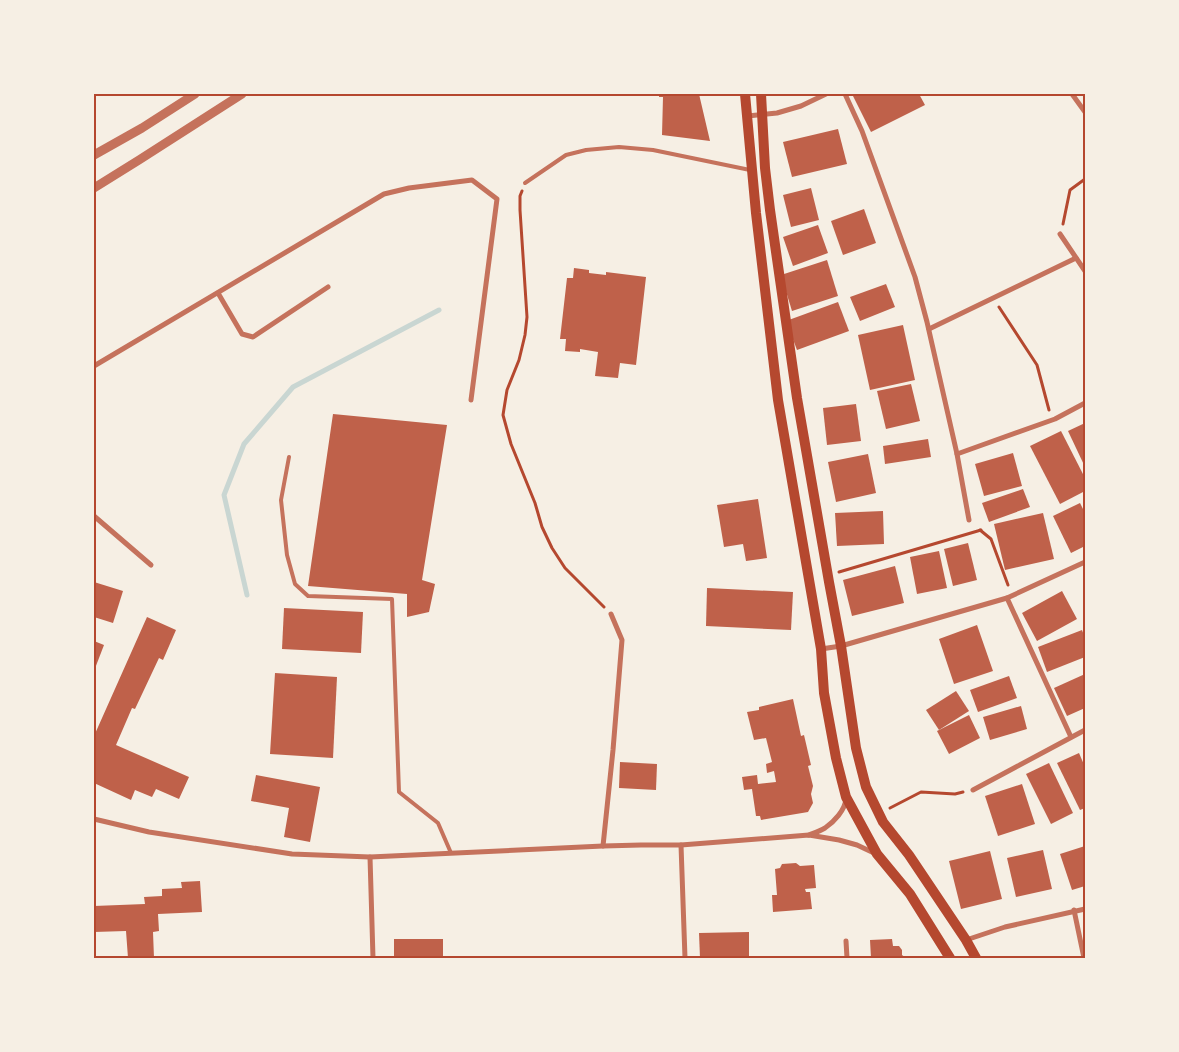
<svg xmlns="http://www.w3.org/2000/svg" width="1179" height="1052" font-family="Roboto,sans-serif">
<rect width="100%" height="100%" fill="#f6efe4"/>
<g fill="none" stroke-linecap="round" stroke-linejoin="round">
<!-- stream -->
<polyline stroke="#c9d6d2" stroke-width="5" points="247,595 224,495 244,444 293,387 439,310"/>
</g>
<!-- building -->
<g fill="#bf614a">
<polygon points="659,94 699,94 710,141 662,135 663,97 659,97"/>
<polygon points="852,94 919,94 925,105 871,132"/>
<polygon points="838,129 847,164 792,177 783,142"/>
<polygon points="811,188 819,220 791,227 783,195"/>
<polygon points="864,209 876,243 843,255 831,221"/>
<polygon points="818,225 828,253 793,266 783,237"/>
<polygon points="827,260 838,296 792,311 781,275"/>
<polygon points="574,268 589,270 589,273 606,275 606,272 646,277 636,365 620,363 618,378 595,376 598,352 580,349 580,352 565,351 566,339 560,339 567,278 573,278"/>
<polygon points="886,284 895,307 860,321 850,297"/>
<polygon points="838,302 849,331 797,350 786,321"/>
<polygon points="903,325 915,380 870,390 858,335"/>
<polygon points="911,384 920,421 886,429 877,391"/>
<polygon points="856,404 861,441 827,445 823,408"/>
<polygon points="333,414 447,425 422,580 435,584 429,612 407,617 407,594 308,586"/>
<polygon points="1085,423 1085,467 1068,431"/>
<polygon points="1061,431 1085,478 1085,491 1060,504 1030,446"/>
<polygon points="928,439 931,457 885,464 883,446"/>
<polygon points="1013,453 1022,486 984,496 975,464"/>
<polygon points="868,454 876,493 836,502 828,462"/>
<polygon points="1023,489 1030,507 989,522 982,503"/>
<polygon points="758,499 767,558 746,561 743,544 724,547 717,505"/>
<polygon points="1080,503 1085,513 1085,546 1071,553 1053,516"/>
<polygon points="883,511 884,544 837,546 835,513"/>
<polygon points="1043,513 1054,559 1005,570 994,524"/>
<polygon points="968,543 977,580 953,586 944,549"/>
<polygon points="939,551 947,588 917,594 910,557"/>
<polygon points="895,566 904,603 852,616 843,580"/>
<polygon points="94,582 123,591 113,623 94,617"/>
<polygon points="707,588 793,592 791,630 706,626"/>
<polygon points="1062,591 1077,619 1037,641 1022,613"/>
<polygon points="284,608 363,612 361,653 282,649"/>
<polygon points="147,617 176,630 163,660 159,658 135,709 132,708 116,745 189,777 179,799 156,789 152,797 135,790 131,800 94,783 94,736"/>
<polygon points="977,625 993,671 954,684 939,639"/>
<polygon points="1082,630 1085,638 1085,657 1047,672 1038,647"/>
<polygon points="94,641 104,645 94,671"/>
<polygon points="275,673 337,677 333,758 270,754"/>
<polygon points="1085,674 1085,708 1067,716 1054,688"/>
<polygon points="1009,676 1017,698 978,712 970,690"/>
<polygon points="956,691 969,711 939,730 926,710"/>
<polygon points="793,699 801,736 804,735 811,765 808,766 813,786 811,794 813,803 808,812 761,820 760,816 756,816 752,789 744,790 742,777 757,775 758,784 776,782 774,771 767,773 766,764 772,762 766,738 754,740 747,712 759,710 759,707"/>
<polygon points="1021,706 1027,729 990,740 983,717"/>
<polygon points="969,715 980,738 949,754 937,731"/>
<polygon points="1079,753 1085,767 1085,808 1080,810 1057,763"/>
<polygon points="620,762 657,764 656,790 619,788"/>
<polygon points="1049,763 1073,813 1051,824 1026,774"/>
<polygon points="256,775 320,787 310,842 284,837 289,808 251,801"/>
<polygon points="1022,784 1035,824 998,836 985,796"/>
<polygon points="1085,846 1085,886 1072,890 1060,854"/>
<polygon points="1043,850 1052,889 1016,897 1007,858"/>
<polygon points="990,851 1002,899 961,909 949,861"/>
<polygon points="796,863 800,866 814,865 816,888 805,889 806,892 810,892 812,909 773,912 772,895 777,895 775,869 780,868 782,864"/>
<polygon points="200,881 202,912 158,914 159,931 153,932 154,958 128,958 126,931 94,932 94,906 145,904 144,897 162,896 162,889 182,888 181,882"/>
<polygon points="749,932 749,958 700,958 699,933"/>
<rect x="394" y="939" width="49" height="19"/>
<polygon points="892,939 893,946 899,946 902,950 902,955 906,958 871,958 870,940"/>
</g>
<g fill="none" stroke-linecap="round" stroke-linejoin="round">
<!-- path -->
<g stroke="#b5482f" stroke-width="3">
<polyline points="522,191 520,196 520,210 527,317 525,335 519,360 507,390 503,415 511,444 535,503 542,527 552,548 565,568 604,607"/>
<polyline points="1063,224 1070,190 1085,179"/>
<polyline points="999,307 1037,365 1049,410"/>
<polyline points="980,530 991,539 1008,585"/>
<polyline points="839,572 981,530"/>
<polyline points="890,808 921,792 955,794 963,792"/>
</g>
<!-- service -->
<g stroke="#c5725c" stroke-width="4">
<polyline points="525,183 566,155 586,150 619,147 653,150 750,170"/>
<polyline points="289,457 281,500 287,555 295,584 308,596 392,599 399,792 438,823 451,853"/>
</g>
<!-- minor -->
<g stroke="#c5725c" stroke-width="5">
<polyline points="845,94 862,131 915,277 927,322 957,454 969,520"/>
<polyline points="1072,94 1085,112"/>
<polyline points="748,116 777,113 801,106 826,94"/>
<polyline points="1060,234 1085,271"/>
<polyline points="218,293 242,334 253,337 328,287"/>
<polyline points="929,329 1076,258"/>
<polyline points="94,366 384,194 409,188 472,180 497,199 471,400"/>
<polyline points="957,454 1055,419 1085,403"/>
<polyline points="94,516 151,565"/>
<polyline points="1007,598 1071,737"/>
<polyline points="821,649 841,646 1007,598 1085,562"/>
<polyline points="973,790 1085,730"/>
<polyline points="94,819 149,832 292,854 370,857 603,846 641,845 681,845 809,835 839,840 857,845 874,853"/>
<path d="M 809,835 C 814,833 820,831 825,828 C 834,822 845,810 846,799"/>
<polyline points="681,845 685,958"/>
<polyline points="603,846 613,750 622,640 611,614"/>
<polyline points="370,857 373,958"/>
<polyline points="1074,910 1084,958"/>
<polyline points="966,940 1005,927 1085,909"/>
<polyline points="846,941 847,958"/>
</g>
<!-- tertiary -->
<g stroke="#c5725c" stroke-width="9">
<polyline points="94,155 142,128 195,94"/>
<polyline points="94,188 139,160 242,94"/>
</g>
<!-- secondary -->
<g stroke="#b5482f" stroke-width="10">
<polyline points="745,94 756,213 778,400 821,649 824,693 836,758 846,797 877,854 910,894 950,958"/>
<polyline points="761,94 765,168 770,210 797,398 829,582 841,646 856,748 866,787 883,822 909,855 966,940 976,958"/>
</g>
</g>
<!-- border -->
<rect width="1179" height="1052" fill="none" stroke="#f6efe4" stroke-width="190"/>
<rect x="95" y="95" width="989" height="862" fill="none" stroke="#b5482f" stroke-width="2"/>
</svg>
